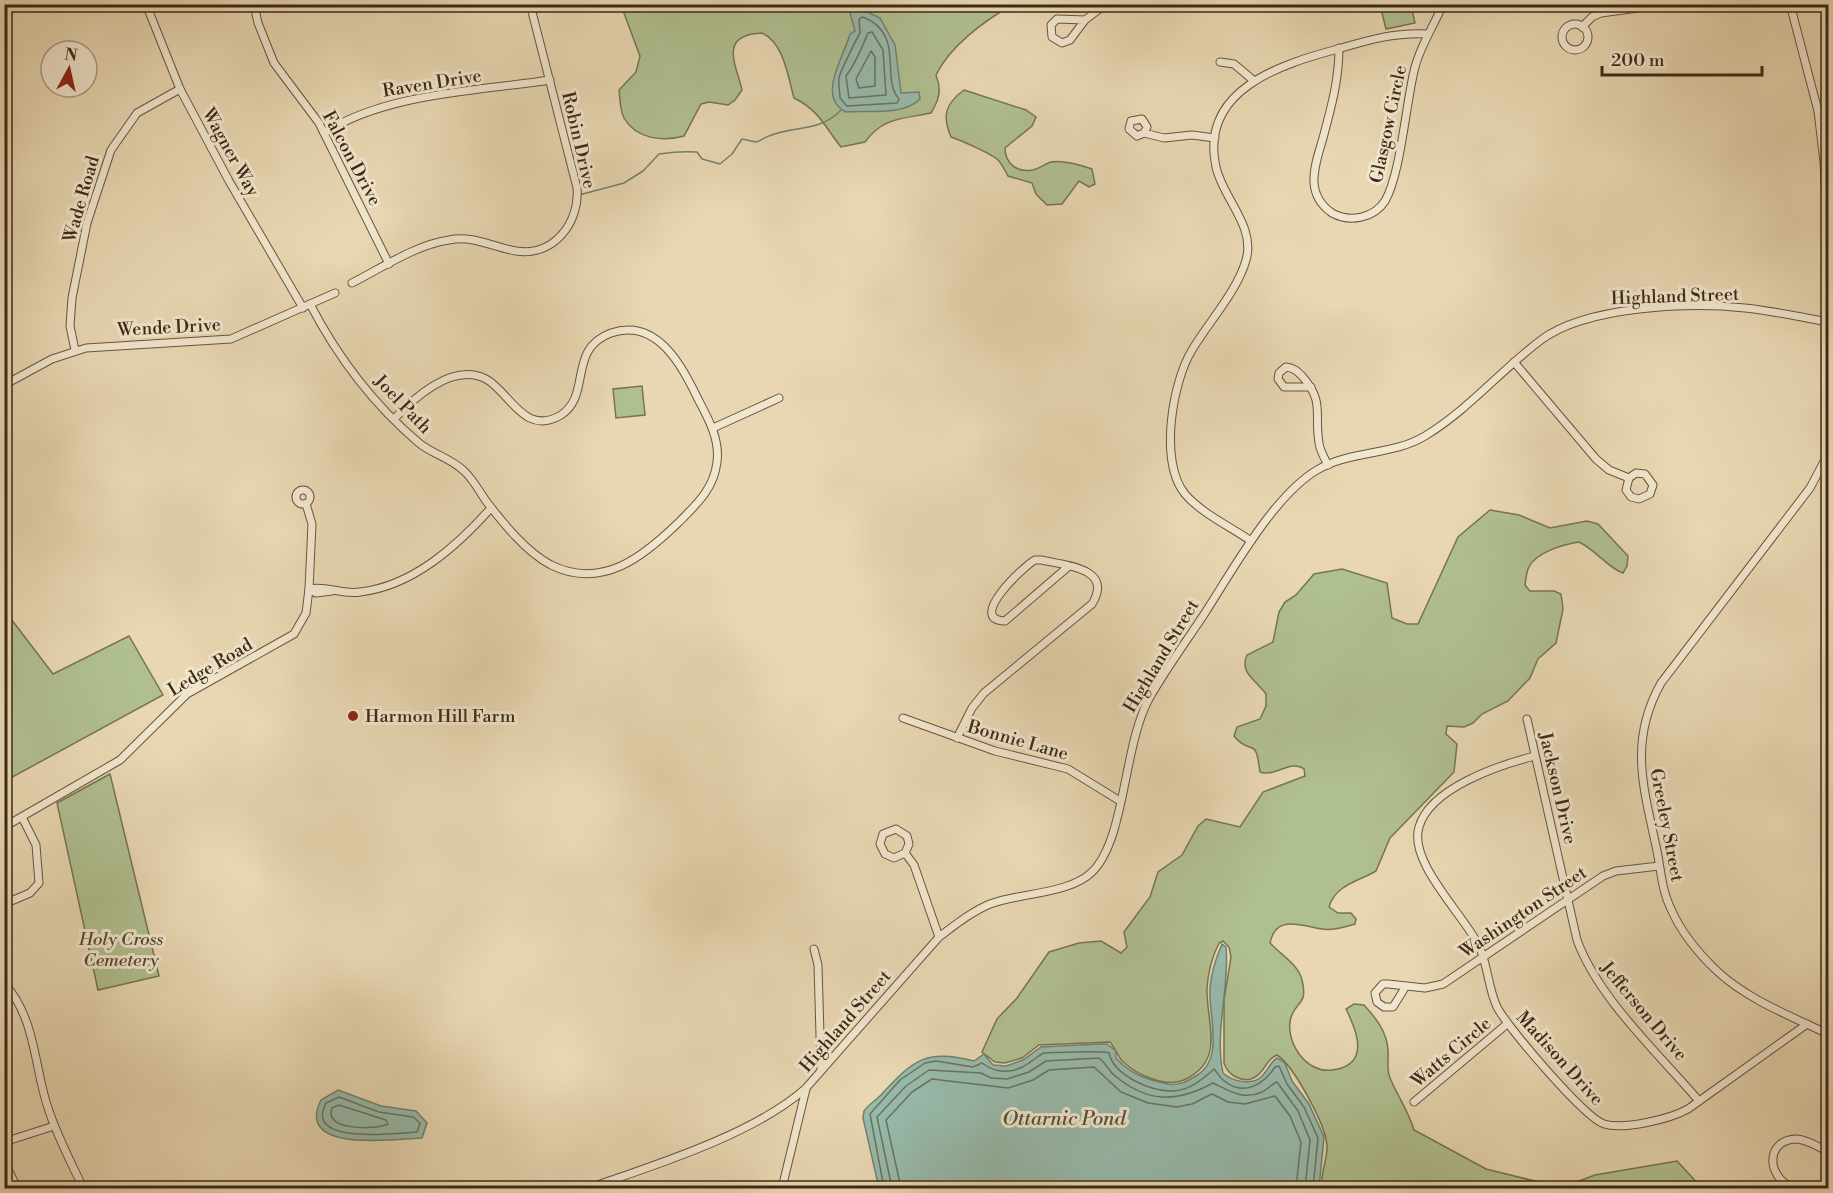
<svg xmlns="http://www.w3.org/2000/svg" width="1833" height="1193" font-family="'Libre Bodoni',serif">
<rect width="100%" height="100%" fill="#e8d7b2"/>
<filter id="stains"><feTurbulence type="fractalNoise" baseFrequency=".00333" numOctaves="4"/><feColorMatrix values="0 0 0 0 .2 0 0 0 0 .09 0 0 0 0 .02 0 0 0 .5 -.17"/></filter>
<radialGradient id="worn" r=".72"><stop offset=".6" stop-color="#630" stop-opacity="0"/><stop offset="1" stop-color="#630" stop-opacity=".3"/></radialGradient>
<!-- green -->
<g fill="#b0bf90" stroke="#767453" stroke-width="1.5">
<path d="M 621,5 L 1012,5 C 984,21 950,46 936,75 C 942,90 939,100 931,113 C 903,119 883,117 865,142 L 841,147 C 824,126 820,111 794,98 C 788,77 784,43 762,33 C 718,35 736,64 742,90 L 735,100 L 728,105 L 709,102 L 701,104 L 684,136 C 663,142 636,139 624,118 C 620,111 620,99 619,90 L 636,72 L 640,56 Z"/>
<polygon points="1380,5 1411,5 1415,23 1386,29"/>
<path d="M 964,90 L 1026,110 L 1036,117 L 1032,126 L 1005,148 C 1005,164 1018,173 1033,170 C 1040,168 1045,164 1051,162 C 1064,160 1080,165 1092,169 L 1095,184 L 1089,187 L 1079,181 L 1062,204 L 1047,205 L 1036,194 L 1032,183 L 1008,176 C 1005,171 1002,164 998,160 C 992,154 960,140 951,137 C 942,116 945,104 964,90 Z"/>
<polygon points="642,386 645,415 616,418 613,389"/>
<path d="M 1490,510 L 1519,515 L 1550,528 L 1587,521 L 1598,524 L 1628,556 L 1627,566 L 1623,573 C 1609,569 1596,550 1579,542 C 1565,544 1536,552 1529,567 C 1526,572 1526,580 1525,585 L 1530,591 L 1554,591 L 1561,594 L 1563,609 L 1556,643 L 1538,659 L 1530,678 L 1508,701 L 1482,714 L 1473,723 L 1464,727 L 1447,726 L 1446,734 L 1457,744 L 1454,772 L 1390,838 L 1376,871 C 1359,881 1335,885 1329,907 L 1338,913 L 1351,913 L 1356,919 L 1355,924 C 1345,927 1332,931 1322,929 C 1301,926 1276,914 1270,943 C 1281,955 1298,964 1302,980 C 1308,1005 1297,1000 1291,1017 C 1284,1041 1306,1074 1332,1070 C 1371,1065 1357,1031 1346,1009 L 1354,1004 L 1364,1005 C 1376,1018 1387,1032 1388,1050 C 1389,1061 1386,1068 1390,1078 C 1398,1097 1408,1110 1414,1130 L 1486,1169 L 1555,1186 L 1571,1184 L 1595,1175 L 1677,1161 L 1702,1188 L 1322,1188 C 1320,1175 1327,1161 1327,1147 C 1327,1126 1293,1065 1277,1055 C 1267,1059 1267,1066 1260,1073 C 1248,1086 1229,1078 1224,1063 L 1224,1000 L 1231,957 L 1229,947 L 1223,941 L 1219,943 C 1212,957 1208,972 1207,988 C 1206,1023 1226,1059 1186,1079 C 1167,1089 1137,1075 1122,1061 C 1117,1055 1116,1049 1110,1042 L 1039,1045 L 1022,1058 L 1005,1063 L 995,1062 L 982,1052 L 997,1019 L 1017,998 L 1049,952 L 1079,943 L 1101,941 L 1121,953 L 1127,947 L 1124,932 L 1150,897 L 1158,872 L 1182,855 L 1198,826 L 1206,819 L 1240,827 L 1263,792 L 1305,776 L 1304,769 C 1291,759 1276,777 1260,772 C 1255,733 1252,758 1234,736 L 1237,727 L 1260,719 L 1266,706 L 1266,694 C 1256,680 1239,673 1247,655 L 1273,642 L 1279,612 L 1285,602 L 1296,595 L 1314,574 L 1342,569 L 1387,583 L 1392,618 L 1407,624 L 1418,624 L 1458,537 Z"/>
<polygon points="5,611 53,674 129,636 163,695 5,781"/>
<polygon points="110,774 159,976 98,990 57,803"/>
</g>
<!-- water -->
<g fill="#97baab" stroke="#73806f" stroke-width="1.5">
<path d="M 848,5 L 858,5 L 861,9 L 880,18 L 895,45 L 901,93 L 919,92 L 920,99 C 904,116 868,110 846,112 C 816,97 844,57 850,34 L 855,31 Z"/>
<path d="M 1222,944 L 1226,947 C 1230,986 1214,1032 1223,1073 C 1232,1081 1250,1086 1261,1077 C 1268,1071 1269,1063 1277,1058 L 1285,1063 L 1292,1081 L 1309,1104 L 1324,1137 L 1319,1188 L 879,1188 L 863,1118 L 864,1111 C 869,1104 875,1101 881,1095 C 912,1061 926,1048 974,1061 L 984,1054 L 993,1065 L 1006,1066 L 1023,1060 L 1041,1047 L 1099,1044 L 1107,1044 L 1116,1051 L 1116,1058 C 1130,1074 1148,1080 1168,1084 C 1178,1086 1186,1082 1194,1077 C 1226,1060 1208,1018 1210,988 C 1211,973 1216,958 1222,944 Z"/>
<path d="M 338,1090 L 381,1106 L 416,1111 L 427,1123 L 422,1138 C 396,1139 294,1154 321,1100 Z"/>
</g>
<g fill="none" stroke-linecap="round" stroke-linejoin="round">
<!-- shore -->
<g stroke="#6a7260" stroke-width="1.5">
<path d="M 863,17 C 906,34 880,78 899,99 L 897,103 L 847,106 L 840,98 C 840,91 838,84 839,78 C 839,74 858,36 860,33 L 859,19 Z"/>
<path d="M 872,32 L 883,50 L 886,95 L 849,98 L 846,76 C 856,63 862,47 868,33 Z"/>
<polygon points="871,51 875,57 875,86 859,88 856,79"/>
<path d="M 339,1097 L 379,1112 L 413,1117 L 420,1123 L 417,1132 C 397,1133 303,1146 326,1103 Z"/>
<path d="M 339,1105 L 386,1120 L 388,1124 C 376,1130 323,1131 332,1108 Z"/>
<path d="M 884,1188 L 870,1114 L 900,1080 L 925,1063 L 936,1061 L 973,1067 L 982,1063 C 996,1074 1014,1074 1029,1063 C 1034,1060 1039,1055 1044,1053 C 1052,1052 1105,1051 1109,1053 C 1114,1076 1152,1092 1174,1091 C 1190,1090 1203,1079 1214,1069 C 1217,1072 1219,1077 1223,1080 C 1243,1097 1263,1085 1275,1067 L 1279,1066 L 1287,1084 L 1304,1107 L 1318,1138 L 1313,1188"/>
<path d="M 892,1188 L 877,1117 L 906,1086 L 929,1070 L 981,1073 L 991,1078 L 1007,1079 L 1029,1072 L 1046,1061 L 1099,1058 C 1105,1062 1108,1070 1114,1075 C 1147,1103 1176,1103 1213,1083 C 1228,1090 1243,1101 1262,1092 C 1268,1089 1272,1084 1277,1082 L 1298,1111 L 1310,1140 L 1305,1188"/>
<polyline points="901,1188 886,1120 912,1092 932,1079 1008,1088 1033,1080 1049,1070 1094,1067 1121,1092 1148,1103 1177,1107 1192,1104 1212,1094 1228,1102 1245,1104 1275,1096 1290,1116 1301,1142 1296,1188"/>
</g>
<!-- stream -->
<path stroke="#73806f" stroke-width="1.5" d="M 579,195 L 624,183 L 643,171 L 659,154 C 672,152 684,151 697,152 L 702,159 L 720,164 L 732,154 L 742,139 L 756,142 C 761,141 765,137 769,136 C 795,125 819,133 841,110"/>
<!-- minor casing -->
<g stroke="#67553d" stroke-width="9">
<g id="minor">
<polyline points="146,4 180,89 229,181 303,308"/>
<polyline points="254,4 258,23 274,63 319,123 389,264"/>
<polyline points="1790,4 1818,111 1824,162 1828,247"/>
<polyline points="1085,20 1057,19 1051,25 1052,37 1062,43 1070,40 1085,20 1106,4"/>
<circle cx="1575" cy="37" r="13"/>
<polyline points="1582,27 1592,17 1601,13 1667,4"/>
<path d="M 1339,48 C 1339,80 1331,108 1323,138 C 1319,152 1313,168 1314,183 C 1315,196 1322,206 1332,213 C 1350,223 1374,218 1385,201 C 1401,174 1406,101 1415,67 C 1421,44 1434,26 1443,4"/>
<polyline points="1220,62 1234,64 1253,80"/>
<path d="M 324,133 C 386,93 477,91 550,80"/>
<polyline points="1144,133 1137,136 1129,129 1131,121 1142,119 1147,127 1144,133 1164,138 1192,135 1215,138"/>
<path d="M 352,283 C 382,268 415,245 449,240 C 474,235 492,247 516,251 C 554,257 580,222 577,188 L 530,4"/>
<path d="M 310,304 C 337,356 374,405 419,443 C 432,454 451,458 464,471 C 473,479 479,491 486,501 C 503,523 526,552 551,565 C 602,590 643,557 678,523 C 696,505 714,489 717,462 C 720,440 709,420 699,401 C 683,368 658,317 611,333 C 567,349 592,395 561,415 C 524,437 510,392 486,379 C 453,362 414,398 394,419"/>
<polyline points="75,350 70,326 72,298 87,223 111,150 137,113 180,89"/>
<polyline points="1514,362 1596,459 1609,470 1629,478 1636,473 1645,474 1653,485 1650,494 1639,499 1631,497 1626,490 1629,478"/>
<polyline points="4,385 52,359 86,348 231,339 335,293"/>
<path d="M 1311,387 L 1284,387 L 1278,379 L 1279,373 L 1286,367 C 1294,368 1297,371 1302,376 C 1325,402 1314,413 1319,443 C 1320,451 1324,457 1328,465"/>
<polyline points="713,428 779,398"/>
<path d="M 1828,454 L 1810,488 L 1661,683 C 1628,742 1644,789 1657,851 C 1661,871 1662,891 1671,909 C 1681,932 1699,954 1717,971 C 1748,1000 1791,1016 1828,1034"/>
<circle cx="303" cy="497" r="7"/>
<path d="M 1251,541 C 1231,527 1201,513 1185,494 C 1159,462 1172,383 1192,350 C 1208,323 1238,290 1246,260 C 1256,226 1223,199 1216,167 C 1199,90 1281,64 1338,49 C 1368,40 1396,32 1427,34"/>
<path d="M 309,589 C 326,585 342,595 360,592 C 413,586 457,546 491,508"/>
<polyline points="309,589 316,593 332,591"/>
<polyline points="903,718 995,751 1068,769 1120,801"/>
<path d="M 1527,719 L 1577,940 C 1598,998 1659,1054 1699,1101"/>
<path d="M 957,738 L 972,708 L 984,693 L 1092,604 C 1114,568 1065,565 1041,560 L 1035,560 C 1024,566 966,620 1005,621 L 1069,566"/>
<path d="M 1535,756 C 1499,765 1430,788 1419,827 C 1408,862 1464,915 1479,946 C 1488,965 1488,988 1497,1007 C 1507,1027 1585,1118 1604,1124 C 1624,1130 1670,1119 1688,1109 L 1807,1024"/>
<polyline points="4,827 120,760 187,694 294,634 306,613 309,589 312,524 306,504"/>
<polyline points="905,853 894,858 885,854 880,844 883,834 896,829 907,836 909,844 905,853 914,865 939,937"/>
<polyline points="4,904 30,893 39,883 36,845 22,817"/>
<polyline points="814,949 818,965 821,1070"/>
<path d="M 4,983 C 36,1018 34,1067 48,1108 C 57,1136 71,1162 83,1188"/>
<polyline points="1406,986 1393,1007 1384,1007 1377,1002 1375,993 1383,984 1388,984 1425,988 1443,984 1603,876 1616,871 1659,866"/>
<polyline points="1414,1102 1507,1024"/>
<polyline points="4,1142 54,1126"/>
<polyline points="4,1161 17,1188"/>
<path d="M 589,1188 C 655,1165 755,1134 806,1088 L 939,937 C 955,925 971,912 990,904 C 1019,893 1070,894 1092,872 C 1126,839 1123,744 1150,697 C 1166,669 1185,643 1203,616 C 1231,573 1273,496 1317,470 C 1350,450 1392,456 1425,436 C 1468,410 1501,370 1541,340 C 1586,306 1690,302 1745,308 C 1773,311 1801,317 1828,322"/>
<polyline points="782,1188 806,1089"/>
<path d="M 1793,1188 C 1765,1176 1766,1139 1797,1139 C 1808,1140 1819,1147 1828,1152"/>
</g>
</g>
<!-- major casing -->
<g stroke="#3c2a16" stroke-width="11">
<polyline id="major" points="4,17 10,4"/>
</g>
<!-- minor -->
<use href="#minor" stroke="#f0e5cd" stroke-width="7"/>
<!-- major -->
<use href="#major" stroke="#e8d7b2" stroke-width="9"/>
</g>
<!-- markers -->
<circle fill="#8f2418" stroke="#f0e5cd" stroke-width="2" cx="353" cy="716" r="6"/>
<g text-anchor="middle" stroke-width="6" stroke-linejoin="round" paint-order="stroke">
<!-- street labels -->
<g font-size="18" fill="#3c2a16" stroke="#f0e5cd">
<text transform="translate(432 83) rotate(-9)" y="6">Raven Drive</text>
<text transform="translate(1388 124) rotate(-78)" y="6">Glasgow Circle</text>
<text transform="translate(579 140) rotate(77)" y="6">Robin Drive</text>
<text transform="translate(231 152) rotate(61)" y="6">Wagner Way</text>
<text transform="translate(352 158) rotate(62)" y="6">Falcon Drive</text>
<text transform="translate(81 199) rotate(-74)" y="6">Wade Road</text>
<text transform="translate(1675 296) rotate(-2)" y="6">Highland Street</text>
<text transform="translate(169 327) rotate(-3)" y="6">Wende Drive</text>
<text transform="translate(403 404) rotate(46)" y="6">Joel Path</text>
<text transform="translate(1161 656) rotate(-59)" y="6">Highland Street</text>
<text transform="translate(210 667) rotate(-31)" y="6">Ledge Road</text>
<text transform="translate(1018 740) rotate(16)" y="6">Bonnie Lane</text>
<text transform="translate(1558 788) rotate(77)" y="6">Jackson Drive</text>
<text transform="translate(1667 825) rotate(79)" y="6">Greeley Street</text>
<text transform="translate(1523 912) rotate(-34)" y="6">Washington Street</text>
<text transform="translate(1644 1011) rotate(50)" y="6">Jefferson Drive</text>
<text transform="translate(845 1021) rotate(-49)" y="6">Highland Street</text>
<text transform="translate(1451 1052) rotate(-40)" y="6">Watts Circle</text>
<text transform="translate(1560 1058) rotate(48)" y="6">Madison Drive</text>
</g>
<!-- poi labels -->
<g font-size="18" fill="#3c2a16" stroke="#f0e5cd" text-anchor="start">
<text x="365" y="722">Harmon Hill Farm</text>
</g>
<!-- park labels -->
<g font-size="18" font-style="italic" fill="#53482e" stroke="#f0e5cd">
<text x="121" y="945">Holy Cross<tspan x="121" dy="21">Cemetery</tspan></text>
</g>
<!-- water labels -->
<g font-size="20" font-style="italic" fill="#534e3b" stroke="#f0e5cd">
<text x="1064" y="1125">Ottarnic Pond</text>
</g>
</g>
<!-- margin -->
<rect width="1833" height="1193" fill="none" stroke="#e8d7b2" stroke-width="24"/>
<rect x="6" y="6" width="1821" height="1181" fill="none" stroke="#3c2a16" stroke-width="3"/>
<rect x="12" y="12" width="1809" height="1169" fill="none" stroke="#3c2a16" stroke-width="1.5"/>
<!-- north arrow -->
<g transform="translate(69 69) rotate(8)"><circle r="28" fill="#f0e5cd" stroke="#a89a84" stroke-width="1.5"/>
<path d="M0-4.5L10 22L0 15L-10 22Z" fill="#8f2418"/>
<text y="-9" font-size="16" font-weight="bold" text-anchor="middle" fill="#3c2a16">N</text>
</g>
<!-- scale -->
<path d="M1602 66v9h160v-9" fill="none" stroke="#3c2a16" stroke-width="3"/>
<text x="1611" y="66" font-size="18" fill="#3c2a16" stroke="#f0e5cd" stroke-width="4.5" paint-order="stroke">200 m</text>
<rect width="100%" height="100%" filter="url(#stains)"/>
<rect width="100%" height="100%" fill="url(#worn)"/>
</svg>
